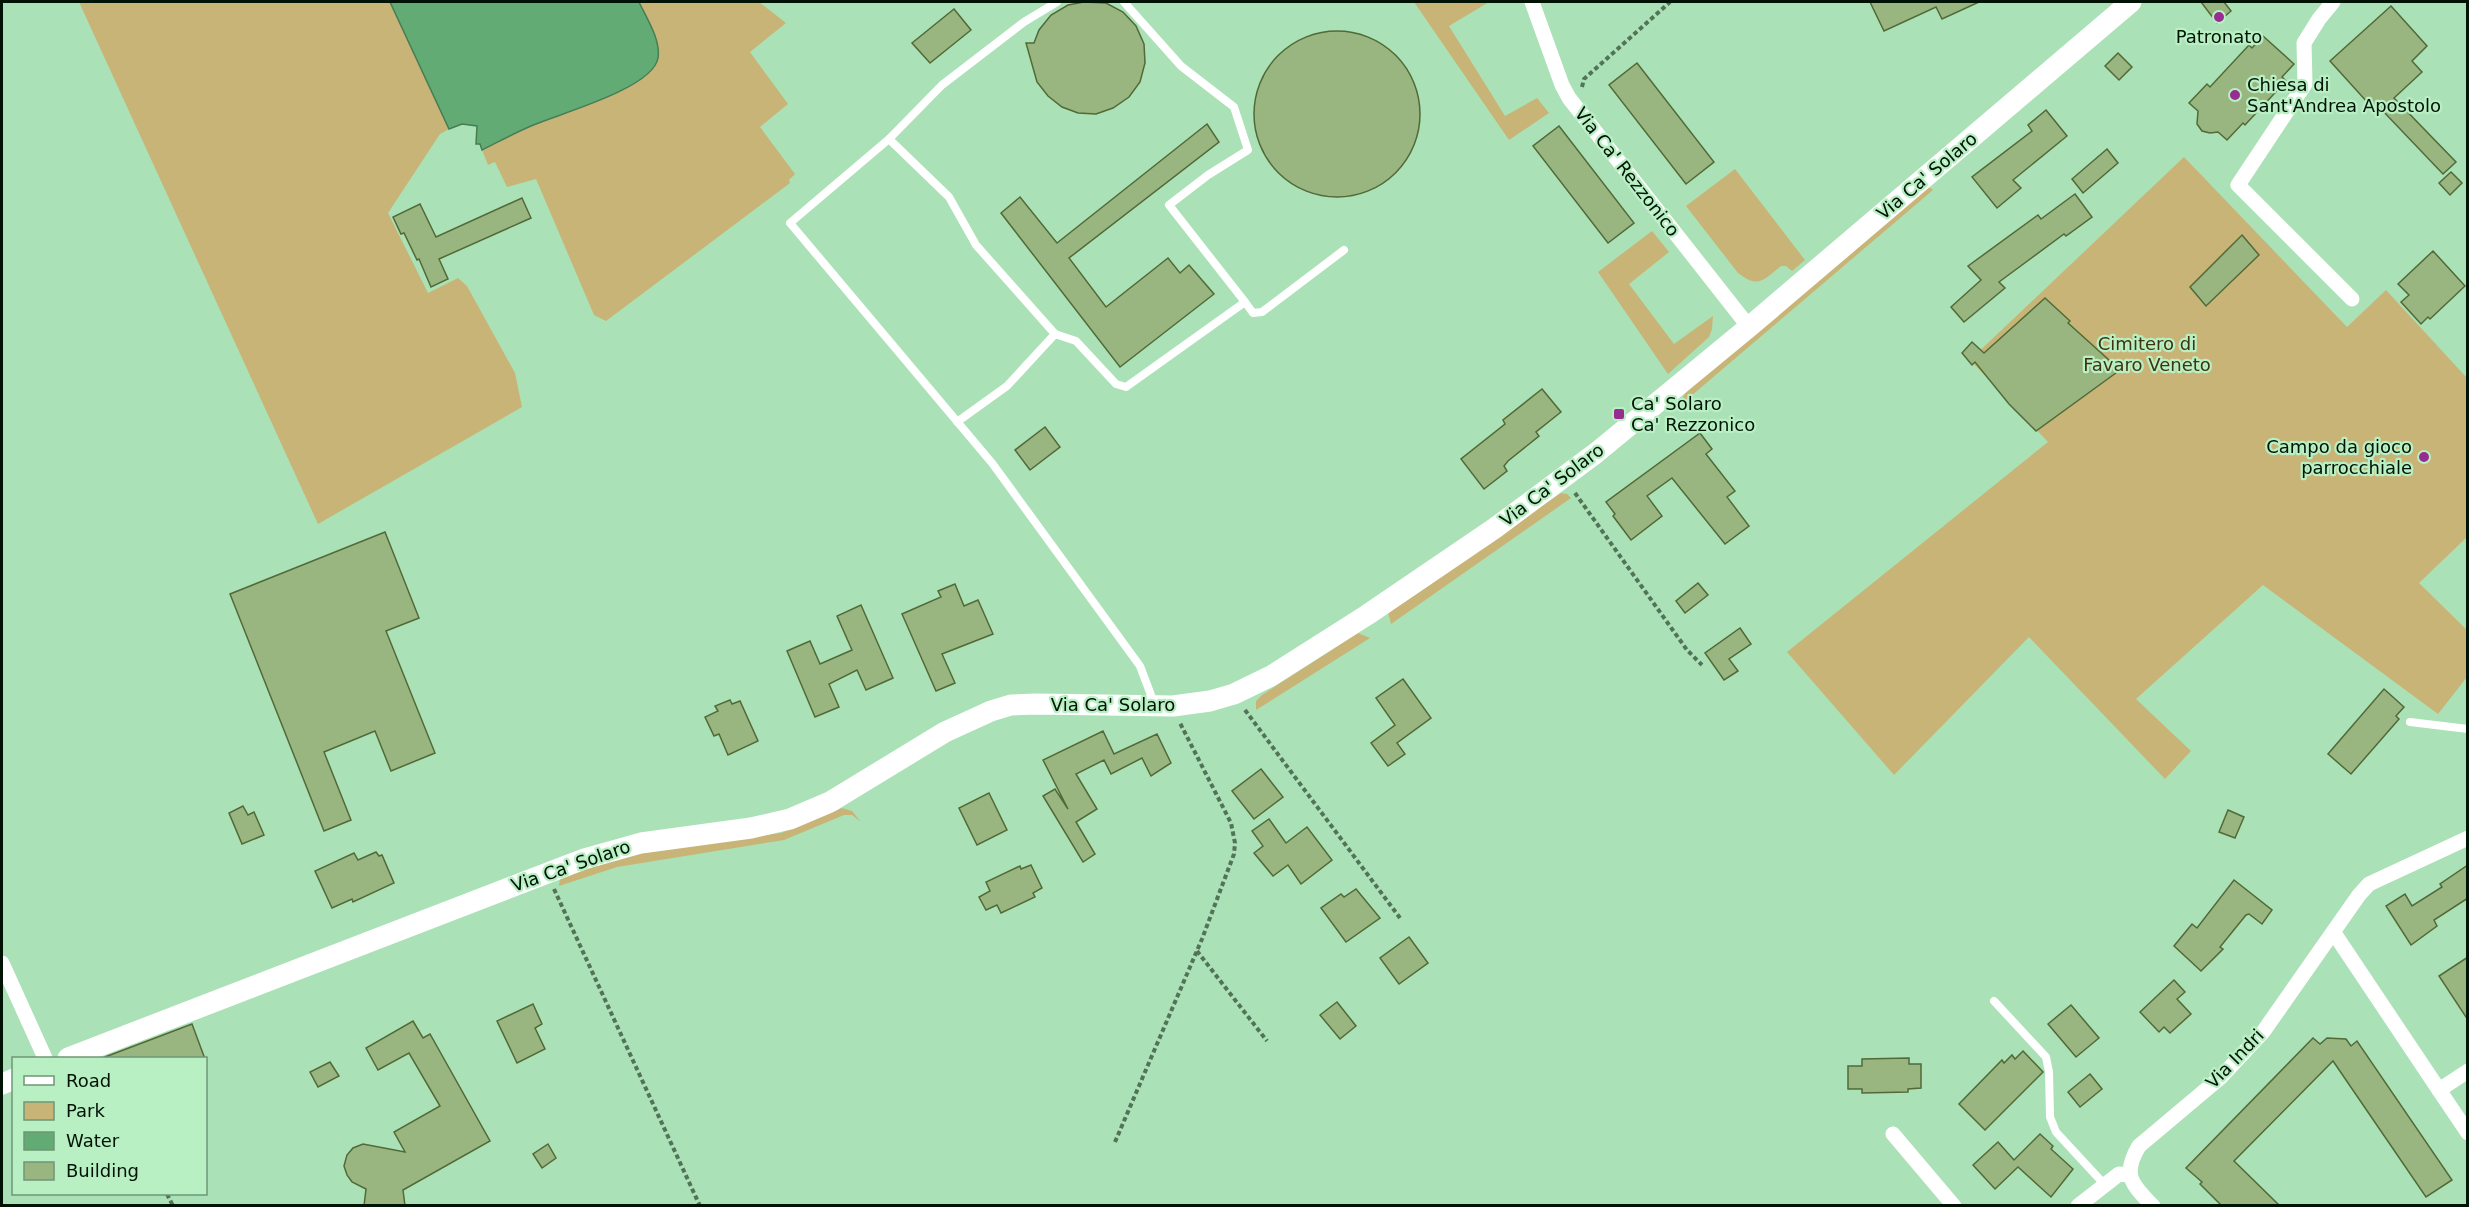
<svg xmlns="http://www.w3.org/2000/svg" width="2469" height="1207" font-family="'DejaVu Sans',sans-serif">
<rect width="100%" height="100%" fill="#abe1b6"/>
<!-- green -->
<g fill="#c9b477">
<polygon points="79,2 390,2 449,129 440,134 388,213 428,293 458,278 467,286 515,373 522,407 318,524"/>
<path d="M 639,2 L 759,2 L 786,23 L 750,52 L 788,104 L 760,127 L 795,174 L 789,180 L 790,183 L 606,321 L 594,315 L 536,179 L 507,187 L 495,162 L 488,165 L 482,150 C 501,141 519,131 538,123 C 578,108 617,96 652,70 L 657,42 Z"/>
<polygon points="1414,2 1489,2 1449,26 1505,116 1537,98 1549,113 1509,140"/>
<polygon points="2184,157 2347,327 2386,290 2467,378 2467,537 2419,583 2467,630 2467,677 2438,714 2263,585 2136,699 2191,751 2165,779 2029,637 1894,775 1787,652 2048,442 1970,360"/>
<path d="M 1735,169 L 1805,260 L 1792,271 L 1786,266 L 1781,266 C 1764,280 1758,289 1738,273 L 1686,206 Z"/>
<polygon points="1928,186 1933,190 1684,402 1683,397 1686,392"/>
<polygon points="1652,231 1669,252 1629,284 1674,344 1713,316 1712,329 1709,337 1668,374 1598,272"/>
<polygon points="1561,493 1567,494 1571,498 1391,624 1388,612"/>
<polygon points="1358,633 1370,638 1256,710 1256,701 1262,695"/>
<polygon points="842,808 852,811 861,822 852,815 844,815 784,840 617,867 559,886 560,878 563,876 643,852 781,833"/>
</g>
<!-- water -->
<path fill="#63ab75" stroke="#467d53" stroke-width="1.5" d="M 390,2 L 639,2 C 646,17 661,40 658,58 C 653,88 562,113 536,124 C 518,131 500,141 482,150 L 480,144 L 476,144 L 477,126 L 462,124 L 449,129 Z"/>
<!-- building -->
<g fill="#99b680" stroke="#516a37" stroke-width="1.5">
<polygon points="1084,2 1106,3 1123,12 1136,26 1144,44 1145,63 1140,82 1129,97 1113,108 1096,114 1078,113 1062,107 1048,96 1037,82 1026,43 1034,43 1039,30 1051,15 1068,5"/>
<polygon points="1870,2 1979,2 1942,19 1936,7 1884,31"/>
<polygon points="2201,2 2224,2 2231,11 2217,23"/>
<polygon points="2391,6 2427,46 2412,61 2422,72 2394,98 2456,162 2443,174 2381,109 2377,113 2330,61"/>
<polygon points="954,9 971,30 930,63 912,43"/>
<circle cx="1337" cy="114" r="83"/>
<polygon points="2263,36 2294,64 2282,77 2286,81 2245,125 2243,123 2227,140 2218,132 2210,133 2202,131 2197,124 2198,111 2189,103 2207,84 2210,87 2249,45 2252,48"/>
<polygon points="2118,53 2132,67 2119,80 2105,66"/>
<polygon points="1637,63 1714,162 1686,184 1609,85"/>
<polygon points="2046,110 2067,136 2013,180 2021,188 1997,208 1972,177 2032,131 2028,125"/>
<polygon points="1207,124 1219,142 1069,258 1106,307 1168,258 1180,273 1189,265 1214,294 1120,367 1001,213 1020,197 1057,243"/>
<polygon points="1559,126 1634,223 1608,243 1533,146"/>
<polygon points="2107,149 2118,163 2083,193 2072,179"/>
<polygon points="2451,172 2462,183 2450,195 2439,183"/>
<polygon points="2075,194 2092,217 2066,236 2064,234 1999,282 2005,288 1964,322 1951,307 1981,280 1968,266 2038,215 2041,219"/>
<polygon points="522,198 531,218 439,259 448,279 431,287 419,259 417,260 404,233 401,234 393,217 420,204 436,237"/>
<polygon points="2242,235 2259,255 2206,306 2190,287"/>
<polygon points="2433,251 2465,286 2430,319 2428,317 2421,324 2401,302 2409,295 2398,284"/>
<polygon points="2045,298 2070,321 2068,323 2120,370 2036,431 2009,404 1975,362 1972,365 1962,353 1972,342 1984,353"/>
<polygon points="1542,389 1561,412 1536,432 1539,436 1508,461 1504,466 1507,471 1484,489 1461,459 1505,424 1503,420"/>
<polygon points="1045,427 1060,447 1030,470 1015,450"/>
<polygon points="1700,433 1712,449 1706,454 1735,491 1727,497 1749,526 1725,544 1672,478 1647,496 1662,516 1631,540 1613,516 1615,514 1606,502"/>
<polygon points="385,532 419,618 386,631 435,753 391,771 375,731 324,752 351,820 324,831 230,594"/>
<polygon points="1698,583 1708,595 1685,613 1676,601"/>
<polygon points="955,584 964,606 978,600 993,634 942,654 955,683 936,691 902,614 941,597 938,591"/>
<polygon points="861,605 893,678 866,690 857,670 829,684 839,707 815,717 787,651 810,641 820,664 852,650 837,616"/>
<polygon points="1740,628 1751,644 1729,659 1738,671 1724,680 1705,653"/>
<polygon points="1403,679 1431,718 1397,743 1405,754 1388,766 1371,743 1395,725 1376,698"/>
<polygon points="2384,689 2404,707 2396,716 2399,719 2351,774 2328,754"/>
<polygon points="730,700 732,704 740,701 758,741 728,755 719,734 714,736 705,717 718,711 715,706"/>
<polygon points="1103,731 1114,754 1157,734 1171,763 1151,776 1142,758 1111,774 1104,760 1076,774 1097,809 1076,822 1095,854 1083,862 1043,796 1055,789 1068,809 1043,760"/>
<polygon points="1261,769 1283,797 1254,819 1232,791"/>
<polygon points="989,793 1007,830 977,845 959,808"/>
<polygon points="243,806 248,815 254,812 264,835 242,844 229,813"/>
<polygon points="2228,810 2244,817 2235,838 2219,832"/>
<polygon points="1269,819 1286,843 1307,827 1332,860 1301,884 1288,865 1273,876 1254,853 1263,846 1252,831"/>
<polygon points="376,852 379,856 382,855 394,883 353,902 352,899 332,908 315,871 354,853 358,860"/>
<polygon points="1031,865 1042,888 1033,893 1035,897 1001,913 997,905 986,910 979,897 990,891 986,882 1020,866 1021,869"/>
<polygon points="2468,865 2468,898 2434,920 2437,926 2411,945 2386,906 2405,894 2412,906 2442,887 2440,884"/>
<polygon points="2234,880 2272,910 2262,924 2249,914 2246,915 2220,947 2223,949 2201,971 2174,946 2192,924 2197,928"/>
<polygon points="1356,889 1380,918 1346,942 1321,908 1341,894 1344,897"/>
<polygon points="1409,937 1428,963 1399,984 1380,958"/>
<polygon points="2468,957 2468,1020 2439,976"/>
<polygon points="2174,980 2185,992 2177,999 2191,1014 2170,1033 2164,1027 2159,1032 2140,1012"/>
<polygon points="1337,1002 1356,1026 1340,1039 1320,1015"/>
<polygon points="533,1004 542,1024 535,1028 545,1049 517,1063 497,1021"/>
<polygon points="2071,1005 2099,1038 2076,1057 2048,1024"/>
<polygon points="413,1021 423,1038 430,1034 490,1141 403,1190 405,1206 364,1206 366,1189 352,1182 347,1175 344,1166 347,1155 353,1148 363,1144 405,1152 394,1132 440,1106 409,1053 378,1070 366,1048"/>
<polygon points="192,1024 205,1059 106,1059 105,1057"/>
<polygon points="2313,1038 2320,1044 2327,1038 2346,1039 2351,1046 2357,1041 2452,1180 2426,1197 2333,1061 2234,1161 2280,1206 2222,1206 2200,1184 2202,1182 2186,1168"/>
<polygon points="2023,1051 2043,1072 1985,1130 1959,1104 2002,1060 2004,1063 2012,1055 2015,1059"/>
<polygon points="1909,1058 1909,1064 1921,1064 1921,1088 1908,1089 1908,1092 1862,1093 1862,1089 1848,1089 1848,1066 1862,1066 1862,1059"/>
<polygon points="330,1062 339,1076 318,1087 310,1072"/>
<polygon points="2090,1074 2102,1089 2080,1107 2068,1092"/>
<polygon points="2040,1134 2053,1146 2051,1149 2073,1169 2051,1197 2018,1167 1995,1189 1973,1165 1998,1142 2014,1160"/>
<polygon points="548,1144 556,1158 542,1168 533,1154"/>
</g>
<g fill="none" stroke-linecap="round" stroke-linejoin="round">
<!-- path -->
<g stroke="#517459" stroke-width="4" stroke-dasharray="4.5 3" stroke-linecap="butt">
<polyline points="1582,87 1584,79 1670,2"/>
<polyline points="1575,493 1687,650 1702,665"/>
<polyline points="1245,710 1400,918"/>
<polyline points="554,889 700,1206"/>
<polyline points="1197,951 1267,1041"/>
<polyline points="1115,1142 1202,939 1234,854 1235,843 1231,823 1180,723"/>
<polyline points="167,1194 173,1206"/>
</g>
<!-- lane -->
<g stroke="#fff" stroke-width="8">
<polyline points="889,139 942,85 1024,22 1057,2"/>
<polyline points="1245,302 1253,313 1262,312 1344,250"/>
<polyline points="1055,334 1076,341 1116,384 1126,387 1245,302 1169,205 1208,175 1248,150 1234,107 1181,66 1124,2"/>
<polyline points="957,422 1007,386 1055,334 976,245 949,197 889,139 790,223 992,463 1140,666 1154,703"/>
<polyline points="2410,722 2468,729"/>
<polyline points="1994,1001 2046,1057 2049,1072 2050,1117 2056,1132 2105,1185"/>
</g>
<!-- street -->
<g stroke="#fff" stroke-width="15">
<polyline points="1532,2 1562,85 1569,98 1749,327"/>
<polyline points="2333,2 2319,19 2304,43 2305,84 2238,185 2352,299"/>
<polyline points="2334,933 2439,1090 2468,1071"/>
<polyline points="2,963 45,1058"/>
<polyline points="2439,1090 2468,1133"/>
<polyline points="1893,1134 1954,1206"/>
<polyline points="2078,1206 2119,1174 2129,1175"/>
<path d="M 2153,1206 C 2131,1184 2122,1174 2139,1146 L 2221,1077 L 2263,1032 L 2359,895 L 2369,884 L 2468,838"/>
</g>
<!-- secondary -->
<g stroke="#fff" stroke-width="21">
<polyline points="68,1058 584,859 641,843 751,828 790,819 830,802 945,732 991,711 1011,705 1036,704 1173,706 1210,701 1234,694 1271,676 1367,615 1495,528 1596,453 1749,327 2131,2"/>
<polyline points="2,1084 14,1079"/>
</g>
</g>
<!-- markers -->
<g fill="#972d90" stroke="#b8efc3" stroke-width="2">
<circle cx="2219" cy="17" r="6"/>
<circle cx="2235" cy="95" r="6"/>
<rect x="1613" y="408" width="12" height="12" rx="3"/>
<circle cx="2424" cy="457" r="6"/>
</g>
<g text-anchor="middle" stroke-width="4.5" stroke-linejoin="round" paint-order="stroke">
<!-- poi labels -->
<g font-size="18" fill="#011305" stroke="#b8efc3" text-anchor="start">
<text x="2219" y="43" text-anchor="middle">Patronato</text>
<text x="2247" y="91">Chiesa di<tspan x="2247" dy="21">Sant'Andrea Apostolo</tspan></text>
<text x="1631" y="410">Ca' Solaro<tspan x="1631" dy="21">Ca' Rezzonico</tspan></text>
<text x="2412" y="453" text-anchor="end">Campo da gioco<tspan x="2412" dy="21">parrocchiale</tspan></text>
</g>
<!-- street labels -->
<g font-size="18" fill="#011305" stroke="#b8efc3">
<text transform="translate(1627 172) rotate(52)" y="6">Via Ca' Rezzonico</text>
<text transform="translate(1927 176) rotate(-40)" y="6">Via Ca' Solaro</text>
<text transform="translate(1552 485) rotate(-37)" y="6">Via Ca' Solaro</text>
<text x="1113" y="711">Via Ca' Solaro</text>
<text transform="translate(571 866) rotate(-19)" y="6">Via Ca' Solaro</text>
<text transform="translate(2235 1059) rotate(-46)" y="6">Via Indri</text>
</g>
<!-- park labels -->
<g font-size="18" fill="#403410" stroke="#b8efc3">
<text x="2147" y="350">Cimitero di<tspan x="2147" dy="21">Favaro Veneto</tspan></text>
</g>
</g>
<!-- border -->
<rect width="2469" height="1207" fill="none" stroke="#011305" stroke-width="6"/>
<!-- legend -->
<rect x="12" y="1057" width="195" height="138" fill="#b8efc3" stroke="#6f9777" stroke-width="1.5"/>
<rect x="24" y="1076" width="30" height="9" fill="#ffffff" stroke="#6f9777" stroke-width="1.5"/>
<text x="66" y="1087" font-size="18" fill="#011305">Road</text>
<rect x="24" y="1102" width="30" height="18" fill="#c9b477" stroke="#6f9777" stroke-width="1.5"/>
<text x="66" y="1117" font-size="18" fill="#011305">Park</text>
<rect x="24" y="1132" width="30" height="18" fill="#63ab75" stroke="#6f9777" stroke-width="1.5"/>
<text x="66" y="1147" font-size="18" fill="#011305">Water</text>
<rect x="24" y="1162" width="30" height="18" fill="#99b680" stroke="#6f9777" stroke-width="1.5"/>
<text x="66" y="1177" font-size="18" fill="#011305">Building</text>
</svg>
